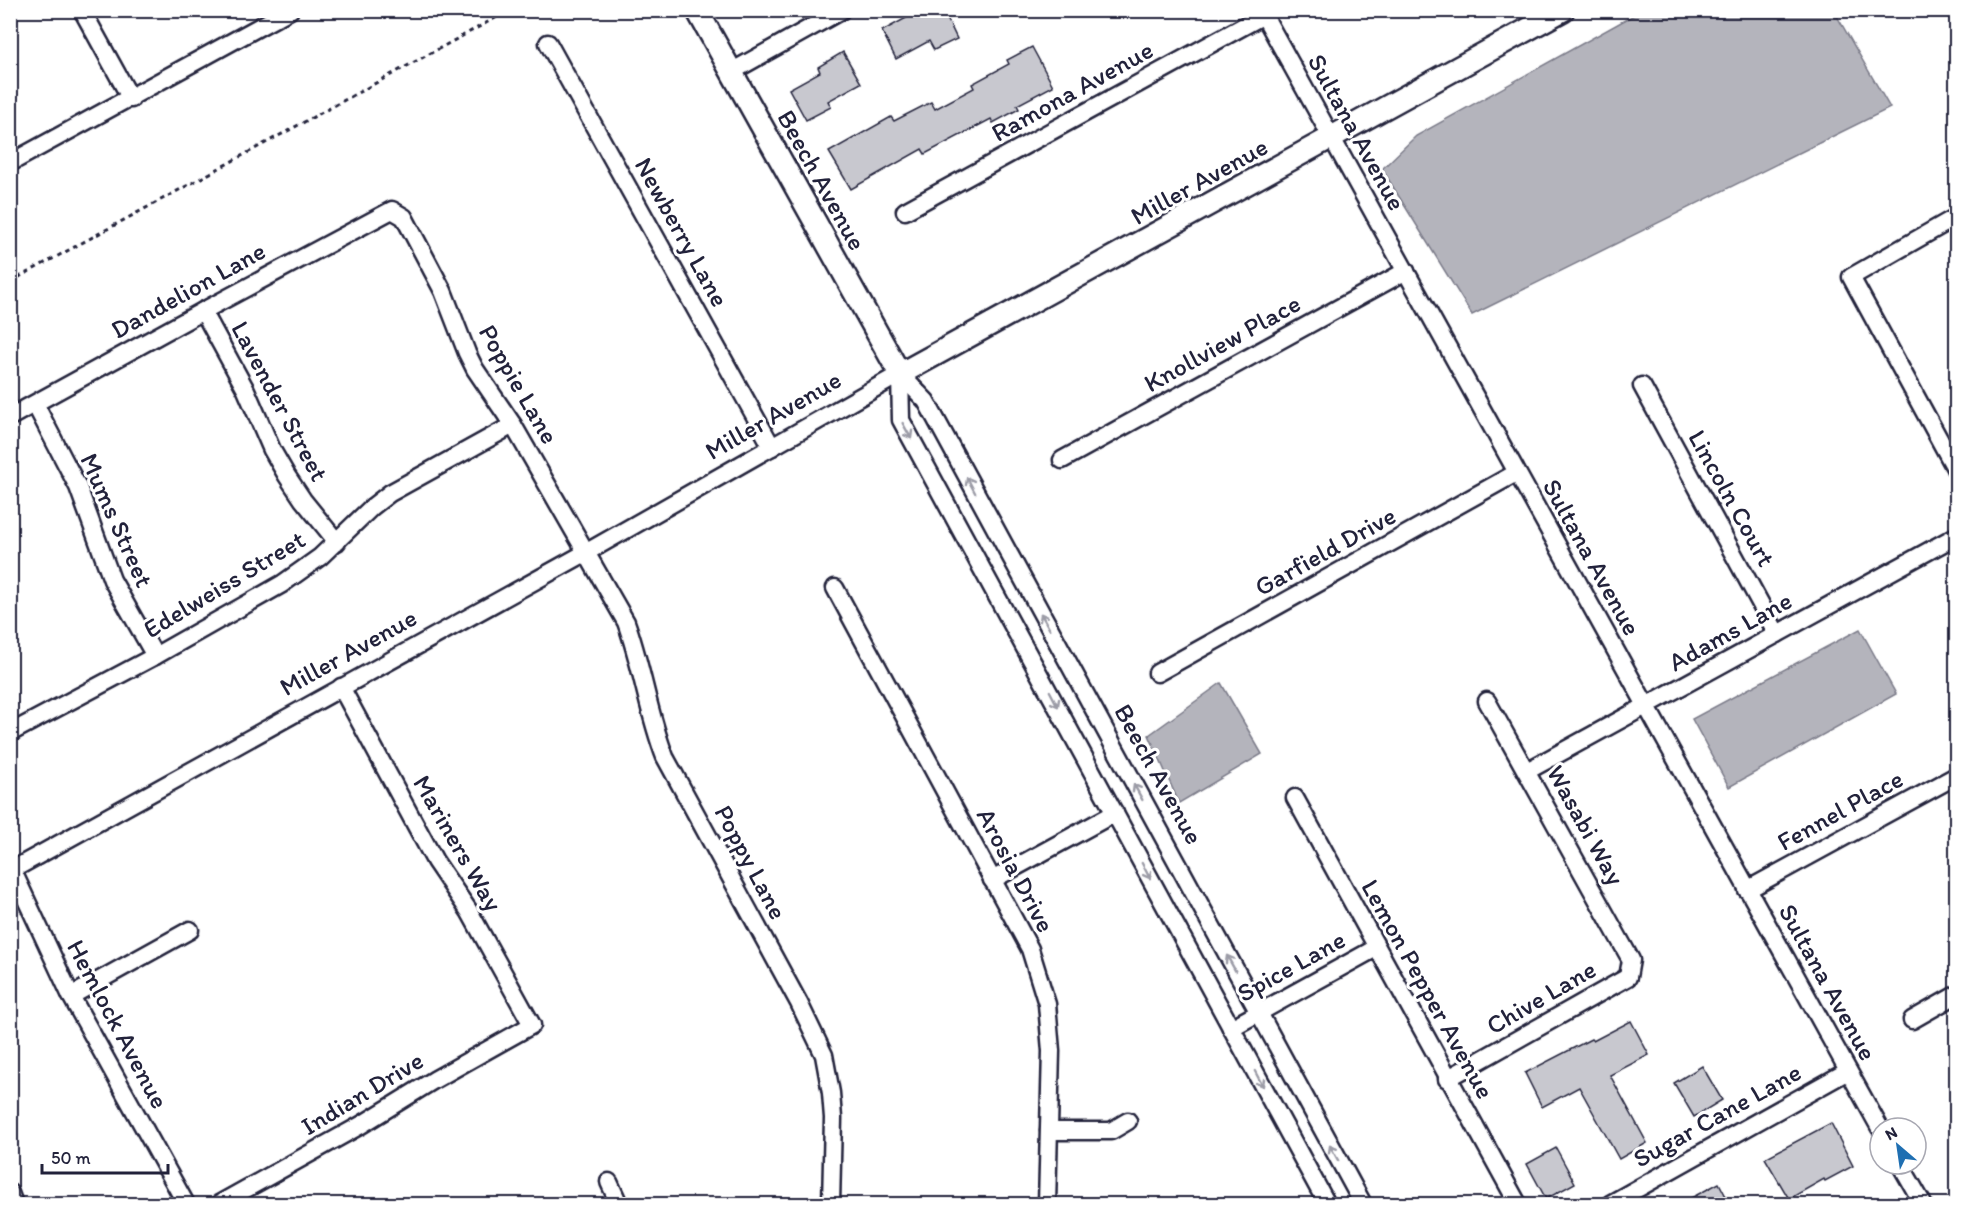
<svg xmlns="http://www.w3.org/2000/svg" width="1967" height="1215" font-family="Itim,sans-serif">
<rect width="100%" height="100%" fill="#fff"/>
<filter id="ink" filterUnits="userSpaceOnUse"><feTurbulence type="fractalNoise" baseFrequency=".0167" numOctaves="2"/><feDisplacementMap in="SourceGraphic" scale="12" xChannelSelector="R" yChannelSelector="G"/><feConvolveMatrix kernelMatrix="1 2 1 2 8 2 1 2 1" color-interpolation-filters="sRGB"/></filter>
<g filter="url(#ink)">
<!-- water -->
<g fill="#b4b4bc" stroke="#7a7a88" stroke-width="1.5">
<polygon points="1641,11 1834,11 1890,108 1472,315 1382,169 1416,136"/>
<polygon points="1860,629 1896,694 1729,787 1692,719"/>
<polygon points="1221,683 1262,754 1179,803 1149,735"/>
</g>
<!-- building -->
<g fill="#c8c8cf" stroke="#22223b" stroke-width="1.5">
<polygon points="921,10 943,10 957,39 934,50 929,41 896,59 882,31"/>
<polygon points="1032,47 1053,86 1017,105 1019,109 993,123 991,119 925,154 922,149 851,189 829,152 891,117 894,121 931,102 935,109 974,88 972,84 1009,64 1007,60"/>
<polygon points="843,52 861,83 828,101 831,107 806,120 789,89 820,72 818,67"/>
<polygon points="1631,1021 1649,1055 1610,1075 1647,1143 1619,1159 1579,1087 1542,1107 1525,1073 1591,1039 1593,1041"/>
<polygon points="1702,1066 1722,1100 1694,1117 1674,1083"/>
<polygon points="1831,1123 1853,1166 1825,1181 1824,1179 1789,1199 1765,1158"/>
<polygon points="1556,1148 1575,1183 1546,1199 1527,1164"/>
<polygon points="1719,1183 1730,1204 1680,1204"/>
</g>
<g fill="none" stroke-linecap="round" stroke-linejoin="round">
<!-- minor casing -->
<g stroke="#22223b" stroke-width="21">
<g id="minor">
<polyline points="82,10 131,99"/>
<polyline points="1261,10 1880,1128"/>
<polyline points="548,43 772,447"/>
<polyline points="731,72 842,10"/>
<polyline points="10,163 290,10"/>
<polyline points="905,211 1264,15"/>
<polyline points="1956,217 1851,277 1956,470"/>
<polyline points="203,311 246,390 272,450 287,476 303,500 337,542"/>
<polyline points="900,374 926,401 1363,1204"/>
<polyline points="900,374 901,420 1327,1204"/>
<polyline points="1642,386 1777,634"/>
<polyline points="35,404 78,487 112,580 155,656"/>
<path d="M 10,417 L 203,311 L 392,210 L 404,217 L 443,291 L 467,353 L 475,369 L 513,425 L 626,622 C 642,666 648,713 665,757 L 799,1003 L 824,1055 L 831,1093 L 833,1118 L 831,1204"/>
<polyline points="1062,460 1406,271"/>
<polyline points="835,588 1030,949 1047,1004 1051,1051 1047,1204"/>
<polyline points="1157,673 1516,473"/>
<polyline points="10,733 155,656 282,584 320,557 372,507 390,493 513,425"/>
<polyline points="1527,771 1956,536"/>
<polyline points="1295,798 1518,1204"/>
<polyline points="10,865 71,996 186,1204"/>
<polyline points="10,871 587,552 900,374"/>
<polyline points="992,880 1115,813"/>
<polyline points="1747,890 1956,776"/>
<polyline points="71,996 190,930"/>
<polyline points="1912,1020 1956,995"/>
<polyline points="1231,1028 1376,948"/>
<polyline points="1447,1079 1628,977 1631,960 1487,701"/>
<polyline points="1049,1131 1111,1131 1128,1121"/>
<polyline points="1900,1164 1923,1204"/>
<polyline points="609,1182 619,1204"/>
<polyline points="10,1193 14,1204"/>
<polyline points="219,1204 361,1125 434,1080 532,1025 469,911 435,861 341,687"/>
<polyline points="1610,1204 1848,1071"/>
</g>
</g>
<!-- tertiary casing -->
<g stroke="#22223b" stroke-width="26">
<polyline id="tertiary" points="697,10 900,374 1563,10"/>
</g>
<!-- path -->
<polyline stroke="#22223b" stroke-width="3" stroke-dasharray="4.5 4.5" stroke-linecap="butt" points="10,282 510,10"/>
<!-- minor -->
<use href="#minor" stroke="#fff" stroke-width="16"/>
<!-- tertiary -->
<use href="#tertiary" stroke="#fff" stroke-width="21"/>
</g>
<!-- one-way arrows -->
<defs><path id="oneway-shaft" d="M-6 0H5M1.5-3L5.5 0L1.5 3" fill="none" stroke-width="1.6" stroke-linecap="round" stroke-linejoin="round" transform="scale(1.5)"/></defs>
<g stroke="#9c9ca7">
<use href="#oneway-shaft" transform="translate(907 431) rotate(61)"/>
<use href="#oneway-shaft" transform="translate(971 485) rotate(-118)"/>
<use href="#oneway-shaft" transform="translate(1045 621) rotate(-119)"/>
<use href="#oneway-shaft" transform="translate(1054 699) rotate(62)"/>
<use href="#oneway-shaft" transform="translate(1138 792) rotate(-119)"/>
<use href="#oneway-shaft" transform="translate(1146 871) rotate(62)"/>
<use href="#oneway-shaft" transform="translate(1231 963) rotate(-119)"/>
<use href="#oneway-shaft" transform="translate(1259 1079) rotate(62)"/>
<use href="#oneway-shaft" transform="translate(1334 1153) rotate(-119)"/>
</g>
</g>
<g text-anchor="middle" stroke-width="6" stroke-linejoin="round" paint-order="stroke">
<!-- street labels -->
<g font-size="26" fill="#22223b" stroke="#fff">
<text transform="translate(1072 91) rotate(-29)" y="9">Ramona Avenue</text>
<text transform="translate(1357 132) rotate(61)" y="9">Sultana Avenue</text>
<text transform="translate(822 180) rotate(61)" y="9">Beech Avenue</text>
<text transform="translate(1199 181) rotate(-29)" y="9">Miller Avenue</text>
<text transform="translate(682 232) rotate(61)" y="9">Newberry Lane</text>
<text transform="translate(188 290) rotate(-29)" y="9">Dandelion Lane</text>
<text transform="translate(1222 343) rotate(-29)" y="9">Knollview Place</text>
<text transform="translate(519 384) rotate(60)" y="9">Poppie Lane</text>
<text transform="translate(280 401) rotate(62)" y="9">Lavender Street</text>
<text transform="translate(773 415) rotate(-30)" y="9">Miller Avenue</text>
<text transform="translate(1732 498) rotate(61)" y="9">Lincoln Court</text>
<text transform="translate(117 520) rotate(66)" y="9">Mums Street</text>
<text transform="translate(1325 551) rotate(-29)" y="9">Garfield Drive</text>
<text transform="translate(1592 557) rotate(61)" y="9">Sultana Avenue</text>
<text transform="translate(224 584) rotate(-31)" y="9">Edelweiss Street</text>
<text transform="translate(1730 631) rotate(-29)" y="9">Adams Lane</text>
<text transform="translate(348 652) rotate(-29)" y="9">Miller Avenue</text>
<text transform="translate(1159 774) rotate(61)" y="9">Beech Avenue</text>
<text transform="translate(1840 810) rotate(-29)" y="9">Fennel Place</text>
<text transform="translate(1586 825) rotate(61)" y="9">Wasabi Way</text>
<text transform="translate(458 843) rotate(60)" y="9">Mariners Way</text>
<text transform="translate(751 862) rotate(62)" y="9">Poppy Lane</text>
<text transform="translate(1016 870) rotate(62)" y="9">Arosia Drive</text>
<text transform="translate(1291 966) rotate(-29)" y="9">Spice Lane</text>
<text transform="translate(1828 982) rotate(61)" y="9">Sultana Avenue</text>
<text transform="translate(1428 989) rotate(61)" y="9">Lemon Pepper Avenue</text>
<text transform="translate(1541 997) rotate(-30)" y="9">Chive Lane</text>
<text transform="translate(118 1024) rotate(62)" y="9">Hemlock Avenue</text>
<text transform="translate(362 1093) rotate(-31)" y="9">Indian Drive</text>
<text transform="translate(1717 1115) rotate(-29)" y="9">Sugar Cane Lane</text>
</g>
</g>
<!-- margin -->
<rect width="1967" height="1215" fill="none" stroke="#fff" stroke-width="36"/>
<rect x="18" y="18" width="1931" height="1179" fill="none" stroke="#22223b" stroke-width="2" filter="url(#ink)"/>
<!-- north arrow -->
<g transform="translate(1898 1146) rotate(331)"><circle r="28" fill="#ffffff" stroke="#a7a7b1" stroke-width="1.5"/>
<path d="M0-4.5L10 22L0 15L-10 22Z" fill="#1f6fb2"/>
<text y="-9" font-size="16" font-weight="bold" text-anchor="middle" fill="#22223b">N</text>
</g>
<!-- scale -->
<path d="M42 1164v9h126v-9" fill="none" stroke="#22223b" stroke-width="3"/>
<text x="51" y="1164" font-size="18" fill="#22223b" stroke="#ffffff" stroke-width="4.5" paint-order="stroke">50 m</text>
</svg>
